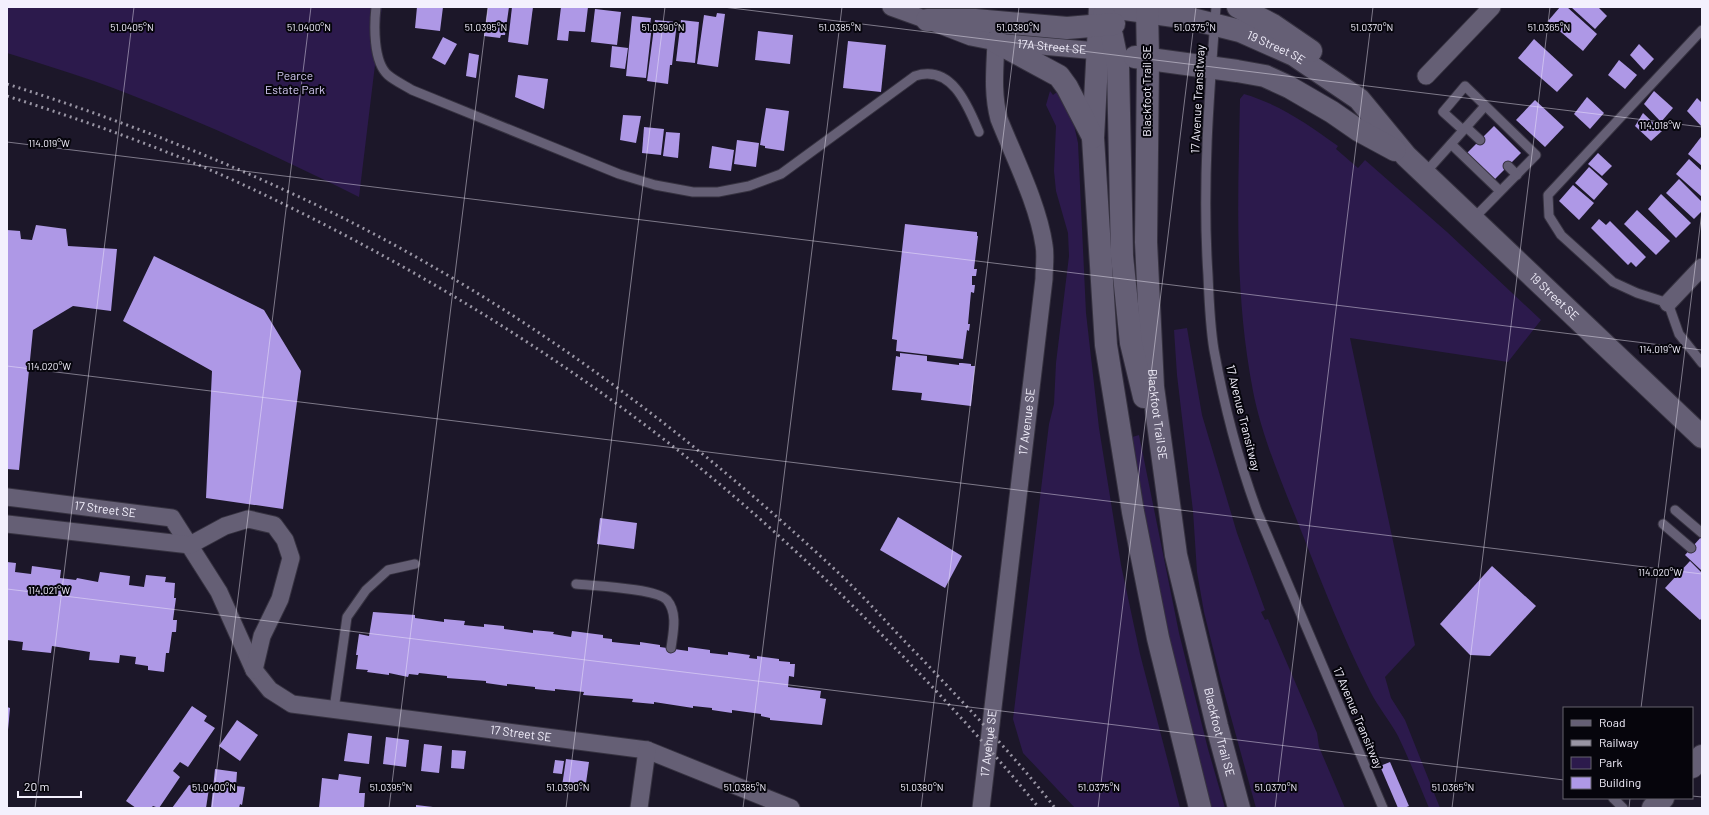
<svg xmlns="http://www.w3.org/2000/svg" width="1709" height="815" font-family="Barlow,sans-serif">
<rect width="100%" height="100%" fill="#1c1729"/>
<!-- green -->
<g fill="#2c1a4c">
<path d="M 7,7 L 382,7 L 359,197 C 273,154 185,114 94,81 C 65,71 36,62 7,53 Z"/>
<polygon points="1050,91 1053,95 1057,92 1072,116 1078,143 1086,313 1099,428 1121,565 1140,654 1180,808 1075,808 1023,753 1013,719 1049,424 1054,404 1056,363 1069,256 1068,233 1056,191 1054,171 1056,126 1046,105"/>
<path d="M 1244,94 C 1281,105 1307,124 1338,146 L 1336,149 L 1358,168 L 1365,160 L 1447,232 L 1541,320 L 1508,362 L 1350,338 L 1415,645 L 1385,677 L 1391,698 L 1405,720 L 1440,808 L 1429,808 C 1419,784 1409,759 1398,736 C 1390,721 1378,707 1370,691 C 1344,640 1323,586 1302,533 C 1284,488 1262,438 1253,391 C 1234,292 1238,199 1240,99 Z"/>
<polygon points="1187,328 1202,415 1237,533 1265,610 1261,612 1265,620 1268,619 1317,733 1319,747 1345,808 1256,808 1221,681 1204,612 1197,572 1193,511 1177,375 1174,330"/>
<polygon points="1139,435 1179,633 1208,749 1225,808 1210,808 1182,707 1129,438"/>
</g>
<!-- building -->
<g fill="#ae98e6">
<polygon points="417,7 443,7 440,31 415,28"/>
<polygon points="488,7 509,7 505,35 501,35 500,38 484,36"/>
<polygon points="512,7 533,7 528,45 508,42"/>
<polygon points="561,7 588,7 585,32 569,31 568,41 557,40"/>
<polygon points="1560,7 1567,7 1597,34 1583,51 1548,21"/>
<polygon points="1571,7 1598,7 1607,16 1595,29"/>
<polygon points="595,9 621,12 617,45 591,42"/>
<polygon points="717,13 725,14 718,67 697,64 704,15 716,17"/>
<polygon points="632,16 651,18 650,25 652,25 646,78 626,76"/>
<polygon points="655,20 677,22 672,65 670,65 668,84 647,81"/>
<polygon points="681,20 699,22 695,63 676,61"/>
<polygon points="758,31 793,35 790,64 755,60"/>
<polygon points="443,37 457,44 445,65 432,58"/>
<polygon points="1534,39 1573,75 1557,92 1518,58"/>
<polygon points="848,41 886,45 881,92 843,88"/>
<polygon points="1639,44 1654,59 1644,70 1630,55"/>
<polygon points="612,46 628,48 625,69 610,67"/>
<polygon points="469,53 479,55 476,78 466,76"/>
<polygon points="1619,60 1637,75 1625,89 1608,75"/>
<polygon points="518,75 548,79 544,109 515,97"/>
<polygon points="1654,91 1673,108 1661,122 1644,104"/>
<polygon points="1587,97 1604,113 1590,129 1574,114"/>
<polygon points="1697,98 1702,103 1702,127 1687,111"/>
<polygon points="1535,100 1564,127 1545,147 1516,120"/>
<polygon points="766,108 789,111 784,151 765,148 765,146 760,145"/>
<polygon points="1643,113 1662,131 1651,141 1635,126"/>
<polygon points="623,115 641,116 636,143 620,140"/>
<polygon points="1494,126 1521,153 1493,181 1466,154"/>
<polygon points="644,127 664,129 661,155 642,153"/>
<polygon points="666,132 680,133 678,158 663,156"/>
<polygon points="1701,137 1702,137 1702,166 1688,154"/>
<polygon points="737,140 759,143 756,167 734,164"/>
<polygon points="712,146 734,150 731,171 709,168"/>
<polygon points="1598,153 1612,166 1602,176 1588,164"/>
<polygon points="1689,159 1702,171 1702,197 1676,174"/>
<polygon points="1589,167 1608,184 1594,200 1575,183"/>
<polygon points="1679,179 1702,202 1702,211 1694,219 1666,193"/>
<polygon points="1573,185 1594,203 1579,220 1559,201"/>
<polygon points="1661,194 1691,223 1676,238 1648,209"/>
<polygon points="1637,210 1670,241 1656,255 1624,224"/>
<polygon points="1599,219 1606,225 1610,221 1646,257 1636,267 1631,262 1628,265 1591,228"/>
<polygon points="905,224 977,232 977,236 978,236 974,269 977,269 976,276 972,276 972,285 975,285 974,293 971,292 968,324 970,324 969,331 967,330 963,359 896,351 897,340 892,339"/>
<polygon points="36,225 66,229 68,246 117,249 111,311 73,306 33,330 19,470 7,469 7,230 20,231 21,239 32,240"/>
<polygon points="154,256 264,310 301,371 283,509 206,498 212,371 123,321"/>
<polygon points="900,353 927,356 927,361 959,365 959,363 962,363 971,364 971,366 975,366 971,406 921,400 922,393 892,390 896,356 900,357"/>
<polygon points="898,517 962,556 945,588 880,550"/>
<polygon points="600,518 637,523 634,549 597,544"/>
<polygon points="1702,536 1702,571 1685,555"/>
<polygon points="1690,561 1702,573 1702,618 1700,620 1665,588"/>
<polygon points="7,562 16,563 15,572 31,574 32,566 61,570 60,578 76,580 77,578 98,582 100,572 130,576 129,585 144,587 146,575 166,577 165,582 175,583 174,598 176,598 173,620 177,620 176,632 172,632 169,653 166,653 164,672 148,670 148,666 135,664 136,657 120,655 119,663 89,660 90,652 52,646 51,653 22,650 23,642 7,640"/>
<polygon points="1492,566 1536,606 1490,656 1470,655 1440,624"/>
<polygon points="373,612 415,615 415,618 444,622 444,619 465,621 464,625 484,627 484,624 504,626 504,629 533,633 533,630 554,632 553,634 571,637 572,631 603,635 603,638 612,639 612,642 640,645 640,642 660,645 660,647 688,651 688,647 710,650 710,653 728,655 728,652 750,655 749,658 757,659 757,656 779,659 779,661 790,662 790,664 795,664 794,677 789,676 788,687 821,691 820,698 826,699 822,725 770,720 770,718 761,716 761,714 732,710 732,713 712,710 712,708 693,706 693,708 654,702 654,704 632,702 633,699 583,695 584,692 555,689 555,691 535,689 535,687 507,684 507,686 486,683 486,681 447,678 447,676 419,673 418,675 409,674 408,677 389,673 389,675 367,672 368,670 356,669 358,655 356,655 359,634 369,636"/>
<polygon points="192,706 207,716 204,721 215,728 188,767 180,762 173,771 180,777 159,808 153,806 151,808 136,808 126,801"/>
<polygon points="7,707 10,708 8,730 7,730"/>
<polygon points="237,720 258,735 240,761 219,746"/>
<polygon points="348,733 372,736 369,764 344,761"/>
<polygon points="386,737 409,740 406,767 383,764"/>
<polygon points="424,744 442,746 439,773 421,771"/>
<polygon points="452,750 466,751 464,769 451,768"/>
<polygon points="566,759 589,762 585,790 562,786"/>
<polygon points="555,760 564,761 562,774 553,773"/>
<polygon points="1390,762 1409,806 1404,808 1398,808 1380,766"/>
<polygon points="215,769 237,772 236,786 245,787 242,805 240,804 239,808 211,808"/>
<polygon points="339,774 361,777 359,793 365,793 364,808 319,808 322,778 338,780"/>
<polygon points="189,785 209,788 206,808 172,808"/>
<polygon points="416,805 433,807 433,808 416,808"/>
</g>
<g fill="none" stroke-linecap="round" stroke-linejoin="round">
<!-- lane casing -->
<g stroke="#363240" stroke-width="11">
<g id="lane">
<path d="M 376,7 C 374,25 373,62 388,75 C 395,81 404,85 412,90 L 619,174 L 655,185 L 693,192 L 718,192 L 749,186 L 781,174 L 915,76 C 952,64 968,106 979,132"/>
<path d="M 1216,7 C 1209,96 1202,186 1208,275 C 1209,300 1210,326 1214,350 C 1224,405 1238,459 1257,511 L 1383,808"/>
<polyline points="1702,30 1548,195 1549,216 1561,235 1613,282 1637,293 1668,303 1679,334 1702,363"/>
<polyline points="1466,127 1480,140"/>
<polyline points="1463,130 1443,112 1465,86 1536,155 1473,219"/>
<polyline points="1451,144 1500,191"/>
<polyline points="1508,166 1517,175"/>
<polyline points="1425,173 1485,106"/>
<polyline points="1675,510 1702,533"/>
<polyline points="1663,524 1691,548"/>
<path d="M 576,584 C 594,586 656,588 667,600 C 678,613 673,633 671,648"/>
<polyline points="334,709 347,617 366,590 388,570 415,564"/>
<polyline points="1613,798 1623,808"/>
</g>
</g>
<!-- street casing -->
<g stroke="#363240" stroke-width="19">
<g id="street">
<path id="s1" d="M 891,7 L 927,20 L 971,37 L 996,42 L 1098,51"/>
<polyline points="1426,76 1492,7"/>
<polyline points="1668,303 1702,267"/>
<path id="s2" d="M 7,497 L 172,518 L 219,592 L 254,670 L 270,690 L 292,704 L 647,750 L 791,808"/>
<polyline points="7,524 190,545 225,526 248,519 274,525 285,540 291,558 280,599 262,636 254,670"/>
<polyline points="639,808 647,750"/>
<path id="s3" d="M 981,808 L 1044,279 C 1044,268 1046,256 1044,245 C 1038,204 1014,157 999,119 C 992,93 995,68 996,42"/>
</g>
</g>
<!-- secondary casing -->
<g stroke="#363240" stroke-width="24">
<g id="secondary">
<polyline points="1100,7 1093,138 1106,345 1133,512 1158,638 1200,808"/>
<path id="s4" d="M 1111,7 L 1188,18 L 1240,31 L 1294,55 L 1359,99 L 1406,156 L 1702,437"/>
<path id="s5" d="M 1147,7 L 1148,59 L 1146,242 L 1153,387 L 1176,555 L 1217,726 L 1239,808"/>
<polyline points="1238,7 1273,25 1311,51"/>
<polyline points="1104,15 1112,36 1118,65 1122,256 1131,343 1144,397"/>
<polyline points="927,20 975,20 1067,28 1114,24"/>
<polyline points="996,42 1059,76 1067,87 1093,137"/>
<polyline points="1135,57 1237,71 1265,76 1289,87 1332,112 1358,130 1395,150"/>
<polyline points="1692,767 1702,756"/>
<polyline points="1653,808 1663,798"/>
</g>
</g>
<!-- lane -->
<use href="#lane" stroke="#655f75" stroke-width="9"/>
<!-- street -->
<use href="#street" stroke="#655f75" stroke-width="17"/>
<!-- secondary -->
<use href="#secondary" stroke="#655f75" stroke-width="22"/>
<!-- rail -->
<g stroke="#9995a4" stroke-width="3" stroke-dasharray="2 4" stroke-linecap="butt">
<path d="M 7,84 C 121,120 232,163 339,216 C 525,309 693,436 844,578 C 871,604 895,632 921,658 C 967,707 1014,755 1055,808"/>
<path d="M 7,96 C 88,122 169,150 246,186 C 395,256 536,340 666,441 C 745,502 819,571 889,642 C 941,695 992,750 1039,808"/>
</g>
</g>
<!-- ticks -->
<path fill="none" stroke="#f3f0fd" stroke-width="1" stroke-opacity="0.45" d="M 723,7 L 1702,127M 7,142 L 1702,350M 7,366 L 1702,574M 7,589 L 1564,780M 1641,708 L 1702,211M 1692,796 L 1702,797M 35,808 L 134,7M 212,808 L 311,7M 389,808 L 488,7M 566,808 L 665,7M 743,808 L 842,7M 921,808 L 1019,7M 1098,808 L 1196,7M 1275,808 L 1373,7M 1452,808 L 1550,7M 1629,808 L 1630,798"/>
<g text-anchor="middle" stroke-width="4" stroke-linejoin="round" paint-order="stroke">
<!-- street labels -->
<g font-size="12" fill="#f3f0fd" stroke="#06050c">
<text dy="4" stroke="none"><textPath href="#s1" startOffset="167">17A Street SE</textPath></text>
<text dy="4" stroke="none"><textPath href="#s4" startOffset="171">19 Street SE</textPath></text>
<text transform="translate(1147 91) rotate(-90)" y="4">Blackfoot Trail SE</text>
<text transform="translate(1198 99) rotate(-87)" y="4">17 Avenue Transitway</text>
<text dy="4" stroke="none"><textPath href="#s4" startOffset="547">19 Street SE</textPath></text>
<text dy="4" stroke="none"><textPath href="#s5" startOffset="408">Blackfoot Trail SE</textPath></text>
<text transform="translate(1243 418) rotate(76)" y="4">17 Avenue Transitway</text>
<text dy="4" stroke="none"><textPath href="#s3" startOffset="389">17 Avenue SE</textPath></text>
<text dy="4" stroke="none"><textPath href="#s2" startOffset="99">17 Street SE</textPath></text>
<text transform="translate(1358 718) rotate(67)" y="4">17 Avenue Transitway</text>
<text dy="4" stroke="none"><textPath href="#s5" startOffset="732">Blackfoot Trail SE</textPath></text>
<text dy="4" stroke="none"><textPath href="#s2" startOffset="622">17 Street SE</textPath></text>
<text dy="4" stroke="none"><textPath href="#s3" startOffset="65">17 Avenue SE</textPath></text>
</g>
<!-- park labels -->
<g font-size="12" fill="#d7cdf6" stroke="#06050c">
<text x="295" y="80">Pearce<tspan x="295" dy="14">Estate Park</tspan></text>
</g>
</g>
<g font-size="10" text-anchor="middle" fill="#f3f0fd" stroke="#06050c" stroke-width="4" stroke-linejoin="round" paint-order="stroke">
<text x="132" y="31">51.0405°N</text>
<text x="309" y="31">51.0400°N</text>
<text x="486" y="31">51.0395°N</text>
<text x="663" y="31">51.0390°N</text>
<text x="840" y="31">51.0385°N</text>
<text x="1018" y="31">51.0380°N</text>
<text x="1195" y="31">51.0375°N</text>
<text x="1372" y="31">51.0370°N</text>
<text x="1549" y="31">51.0365°N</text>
<text x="1660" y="129">114.018°W</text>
<text x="49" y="147">114.019°W</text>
<text x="1660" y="353">114.019°W</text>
<text x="49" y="370">114.020°W</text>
<text x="1660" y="576">114.020°W</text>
<text x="49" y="594">114.021°W</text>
<text x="214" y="791">51.0400°N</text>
<text x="391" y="791">51.0395°N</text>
<text x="568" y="791">51.0390°N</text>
<text x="745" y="791">51.0385°N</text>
<text x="922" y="791">51.0380°N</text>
<text x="1099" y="791">51.0375°N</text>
<text x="1276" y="791">51.0370°N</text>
<text x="1453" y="791">51.0365°N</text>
</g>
<!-- border -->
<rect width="1709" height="815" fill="none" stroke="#f3f0fd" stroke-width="16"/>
<!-- legend -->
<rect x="1563" y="707" width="130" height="92" fill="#06050c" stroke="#65636c"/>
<rect x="1571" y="720" width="20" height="6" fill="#655f75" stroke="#65636c"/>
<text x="1599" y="727" font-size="12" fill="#f3f0fd">Road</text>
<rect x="1571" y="740" width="20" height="6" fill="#9995a4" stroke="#65636c"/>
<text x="1599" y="747" font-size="12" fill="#f3f0fd">Railway</text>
<rect x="1571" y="757" width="20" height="12" fill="#2c1a4c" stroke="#65636c"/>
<text x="1599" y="767" font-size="12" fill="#f3f0fd">Park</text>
<rect x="1571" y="777" width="20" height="12" fill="#ae98e6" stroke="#65636c"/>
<text x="1599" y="787" font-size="12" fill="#f3f0fd">Building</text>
<!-- scale -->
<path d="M18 791v6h63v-6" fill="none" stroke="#f3f0fd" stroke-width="2"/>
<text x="24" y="791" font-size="12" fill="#f3f0fd" stroke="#06050c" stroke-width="3" paint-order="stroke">20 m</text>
</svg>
